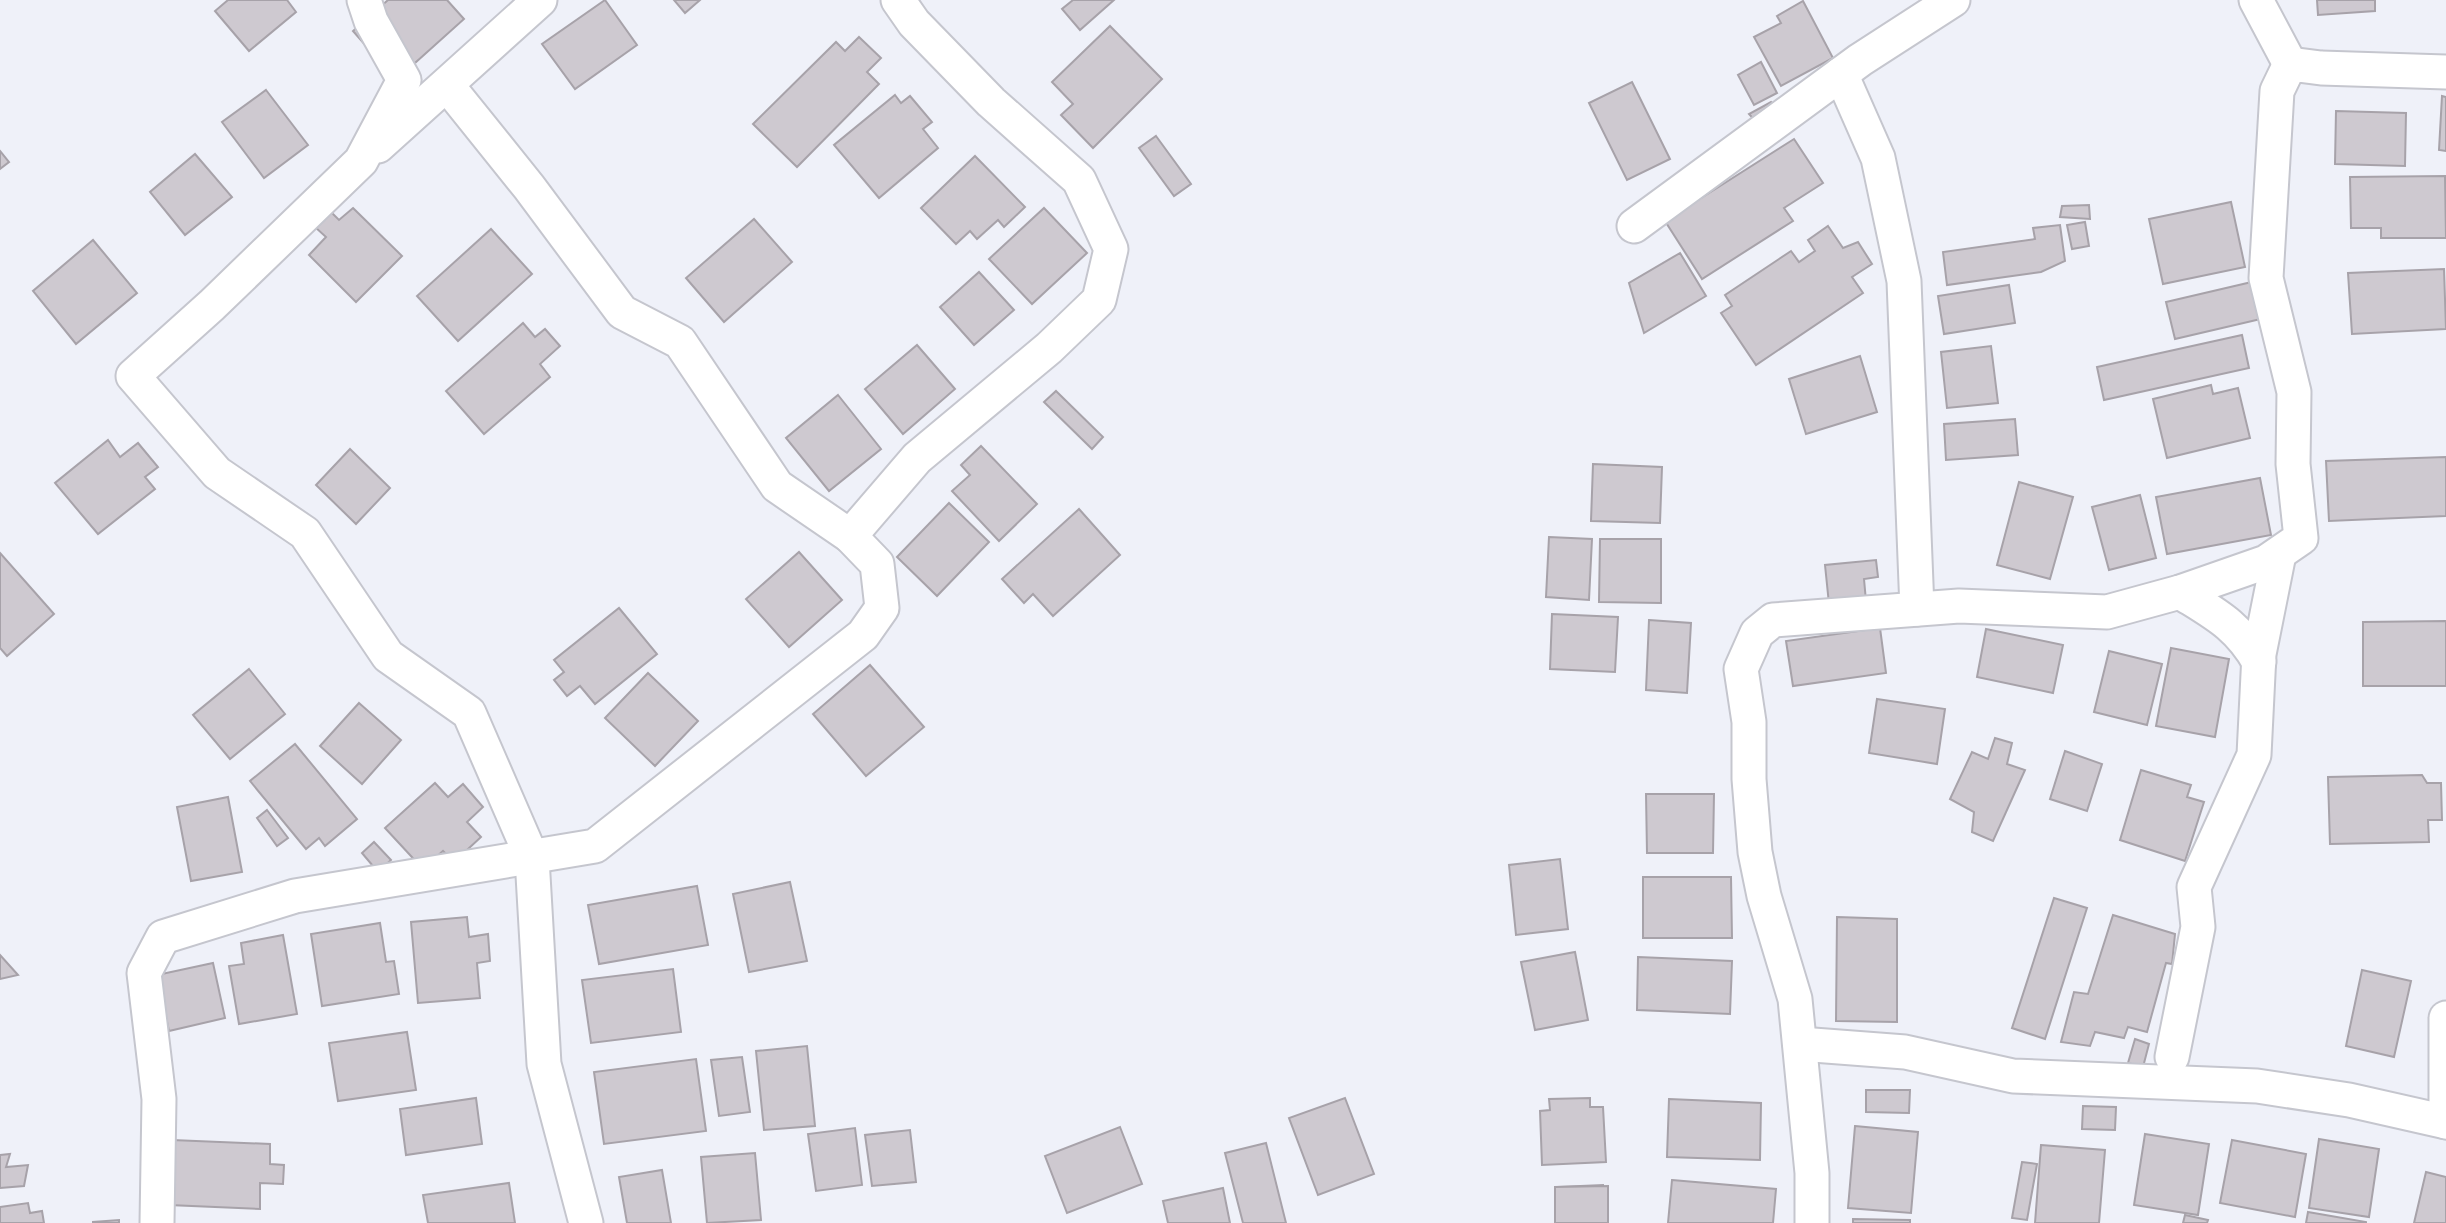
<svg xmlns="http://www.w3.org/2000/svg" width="2446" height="1223" font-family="Helvetica,sans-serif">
<rect width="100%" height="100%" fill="#eff1f9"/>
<!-- building -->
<g fill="#cec9d0" stroke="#a7a2a9" stroke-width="2">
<polygon points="228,0 287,0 296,12 249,51 215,11"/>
<polygon points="388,0 447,0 464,19 396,80 353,31"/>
<polygon points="605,0 637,45 575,89 542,44"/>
<polygon points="674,0 700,0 685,13"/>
<polygon points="1073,0 1114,0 1080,30 1062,9"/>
<polygon points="2317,0 2375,0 2375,11 2318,15"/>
<polygon points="1803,1 1833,58 1781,86 1754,37 1781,23 1777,16"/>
<polygon points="1110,26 1162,79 1093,148 1061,115 1073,104 1052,82"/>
<polygon points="859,37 881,58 867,72 879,84 797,167 753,124 836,42 845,51"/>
<polygon points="1761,62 1777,93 1754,105 1738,75"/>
<polygon points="1632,82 1670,159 1627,180 1589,103"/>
<polygon points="266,90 308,145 264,178 222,122"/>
<polygon points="895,95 901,103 910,96 932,122 923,129 938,148 879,198 834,145"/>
<polygon points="2442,96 2446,97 2446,151 2439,150"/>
<polygon points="1771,102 1779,111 1758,124 1749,114"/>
<polygon points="2336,111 2406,113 2405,166 2335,164"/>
<polygon points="1156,136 1191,184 1174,196 1139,148"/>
<polygon points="1794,139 1823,183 1784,208 1793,221 1702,279 1665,221"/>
<polygon points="0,151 9,162 0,169"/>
<polygon points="195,154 232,197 185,235 150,192"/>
<polygon points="975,156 1025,207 1004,227 998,220 977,239 970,231 956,244 921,208"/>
<polygon points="2445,176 2446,238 2381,238 2381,228 2351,228 2350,177"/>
<polygon points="2231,202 2245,267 2163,284 2149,219"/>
<polygon points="2089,205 2090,219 2060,217 2062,206"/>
<polygon points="353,208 402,256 356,302 309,255 326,237 315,227 330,211 339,220"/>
<polygon points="1044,208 1087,253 1032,304 989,259"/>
<polygon points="754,219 792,262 724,322 686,278"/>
<polygon points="2085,222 2089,246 2072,249 2067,225"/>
<polygon points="2060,225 2065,261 2041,272 1947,285 1943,252 2035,239 2033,228"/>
<polygon points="1828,226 1843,248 1858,242 1872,264 1852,277 1863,293 1756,365 1721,313 1732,306 1725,295 1791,251 1799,262 1815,251 1808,240"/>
<polygon points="491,229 532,274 458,341 417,296"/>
<polygon points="93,240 137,293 76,344 33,291"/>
<polygon points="1680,253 1706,296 1644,333 1629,283"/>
<polygon points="2444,269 2446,329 2352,334 2348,273"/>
<polygon points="979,272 1014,310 974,345 940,307"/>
<polygon points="2256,281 2265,318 2175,339 2166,302"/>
<polygon points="2009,285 2015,323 1944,334 1938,296"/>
<polygon points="523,323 535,337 545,329 560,346 540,364 550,377 484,434 446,391"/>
<polygon points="2242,335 2249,368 2104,400 2097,367"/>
<polygon points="917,345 955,389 903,434 865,389"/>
<polygon points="1991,346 1998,403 1947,408 1941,352"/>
<polygon points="1860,356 1877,412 1806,434 1789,379"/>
<polygon points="2211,385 2213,394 2238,388 2250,438 2167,458 2153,399"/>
<polygon points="1056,391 1103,437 1092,449 1044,402"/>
<polygon points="838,395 881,449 829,491 786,438"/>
<polygon points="2015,419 2018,455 1946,460 1944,424"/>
<polygon points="108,440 120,457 138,443 158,467 145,477 155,489 98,534 55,483"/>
<polygon points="981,446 1037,504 999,541 952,491 970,475 961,465"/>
<polygon points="350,449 390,488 356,524 316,485"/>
<polygon points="2446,457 2446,516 2329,521 2326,461"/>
<polygon points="1593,464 1662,467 1660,523 1591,521"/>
<polygon points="2260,478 2271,535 2167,554 2156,497"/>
<polygon points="2019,482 2073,497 2050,579 1997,565"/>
<polygon points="2140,495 2156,558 2109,570 2092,507"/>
<polygon points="949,503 989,542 937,596 897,557"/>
<polygon points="1079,509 1120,555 1053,616 1033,594 1024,603 1002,579"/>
<polygon points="1549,537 1592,539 1589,600 1546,597"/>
<polygon points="1600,539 1661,539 1661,603 1599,602"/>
<polygon points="799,552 842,600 789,647 746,599"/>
<polygon points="0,553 54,614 7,656 0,648"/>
<polygon points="1876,560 1878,577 1864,579 1866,601 1829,604 1825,565"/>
<polygon points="619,608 657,654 595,704 580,686 567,696 554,680 564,672 554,660"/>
<polygon points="1552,614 1618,617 1615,672 1550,669"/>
<polygon points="1649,620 1691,623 1687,693 1646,690"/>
<polygon points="2446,621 2446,686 2363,686 2363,622"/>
<polygon points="1880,628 1886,673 1793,686 1786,641"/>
<polygon points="1986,629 2063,645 2053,693 1977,677"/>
<polygon points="2171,648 2229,659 2215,737 2156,726"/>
<polygon points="2109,651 2162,664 2147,725 2094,712"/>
<polygon points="870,665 924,727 866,776 813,714"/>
<polygon points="249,669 285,714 230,759 193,715"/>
<polygon points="648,673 698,721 655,766 605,718"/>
<polygon points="1877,699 1945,709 1937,764 1869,753"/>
<polygon points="359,703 401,740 362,784 320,746"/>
<polygon points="1995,738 2012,743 2007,764 2025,770 1993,841 1972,832 1974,812 1950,799 1972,752 1988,759"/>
<polygon points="295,744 357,819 325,846 319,838 306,849 250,781"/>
<polygon points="2065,751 2102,764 2087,811 2050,799"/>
<polygon points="2141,770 2191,785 2187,797 2204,802 2185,861 2120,840"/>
<polygon points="2422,775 2427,783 2441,783 2442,820 2428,820 2429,842 2330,844 2328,777"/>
<polygon points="435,783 448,797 463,784 483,807 467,822 481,837 454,862 443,851 423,869 385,828"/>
<polygon points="1646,794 1714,794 1713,853 1647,853"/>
<polygon points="228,797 242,872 191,881 177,807"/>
<polygon points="267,810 288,838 277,846 257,818"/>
<polygon points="374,842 391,860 378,872 362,853"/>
<polygon points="1560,859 1568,929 1516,935 1509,865"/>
<polygon points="1643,877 1731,877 1732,938 1643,938"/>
<polygon points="790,882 807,961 749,972 733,894"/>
<polygon points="697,886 708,945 599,964 588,905"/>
<polygon points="2054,898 2087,908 2045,1039 2012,1028"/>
<polygon points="2113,915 2175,934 2172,964 2166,963 2147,1032 2128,1027 2124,1038 2095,1032 2090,1046 2061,1042 2074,992 2088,994"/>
<polygon points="467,917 469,937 488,934 490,961 477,963 480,998 418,1003 411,922"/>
<polygon points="1837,917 1897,919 1897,1022 1836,1021"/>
<polygon points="380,923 386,962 394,961 399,994 322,1006 311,934"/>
<polygon points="283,935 297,1014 239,1024 229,966 244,964 241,943"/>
<polygon points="1575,952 1588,1020 1535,1030 1521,962"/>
<polygon points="0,955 18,975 0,979"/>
<polygon points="1638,957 1732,961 1730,1014 1637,1010"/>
<polygon points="213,963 225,1018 169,1031 157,975"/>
<polygon points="673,969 681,1032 591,1043 582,980"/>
<polygon points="2362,970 2411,981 2394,1057 2346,1046"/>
<polygon points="407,1032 416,1090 338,1101 329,1043"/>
<polygon points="2135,1039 2149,1044 2143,1067 2128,1063"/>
<polygon points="807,1046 815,1126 764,1130 756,1051"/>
<polygon points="742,1057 750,1112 719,1116 711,1060"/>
<polygon points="696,1059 706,1131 604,1144 594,1072"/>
<polygon points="1866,1090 1910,1090 1909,1113 1866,1112"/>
<polygon points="476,1098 482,1144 406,1155 400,1109"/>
<polygon points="1345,1098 1374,1174 1318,1195 1289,1118"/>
<polygon points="1590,1098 1590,1107 1603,1107 1606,1162 1542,1165 1540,1111 1550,1110 1549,1099"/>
<polygon points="1669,1099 1761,1103 1760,1160 1667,1157"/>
<polygon points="2083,1106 2116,1107 2115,1130 2082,1129"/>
<polygon points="1855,1126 1918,1132 1911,1213 1848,1208"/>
<polygon points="1120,1127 1142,1184 1067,1213 1045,1156"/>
<polygon points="855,1128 862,1185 816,1191 808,1134"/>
<polygon points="910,1130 916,1182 872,1186 865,1135"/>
<polygon points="2145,1134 2209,1144 2198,1215 2134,1205"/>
<polygon points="2319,1139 2379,1149 2369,1217 2309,1208"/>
<polygon points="172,1140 270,1144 270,1164 284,1165 283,1184 260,1183 260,1209 169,1205"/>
<polygon points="2232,1140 2306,1154 2295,1217 2220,1203"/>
<polygon points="1266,1143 1286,1223 1243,1223 1225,1153"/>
<polygon points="2041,1145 2105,1150 2099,1223 2035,1223"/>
<polygon points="755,1153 761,1220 707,1223 701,1157"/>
<polygon points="10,1154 6,1167 28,1165 24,1186 0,1188 0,1155"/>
<polygon points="2022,1162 2037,1164 2027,1220 2012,1218"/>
<polygon points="662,1170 671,1223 627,1223 619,1177"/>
<polygon points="2426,1172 2446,1177 2446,1223 2414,1223"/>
<polygon points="1672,1180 1776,1189 1773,1223 1668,1223"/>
<polygon points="509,1183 515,1223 428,1223 423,1195"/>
<polygon points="1603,1185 1604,1223 1559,1223 1558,1187"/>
<polygon points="1608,1186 1608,1223 1555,1223 1555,1187"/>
<polygon points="1223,1188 1230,1223 1168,1223 1163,1201"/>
<polygon points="28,1203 30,1213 42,1211 44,1223 0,1223 0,1207"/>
<polygon points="2308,1212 2366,1222 2366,1223 2306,1223"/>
<polygon points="2185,1215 2208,1220 2207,1223 2183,1223"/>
<polygon points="1853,1219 1910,1220 1910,1223 1853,1223"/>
<polygon points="119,1220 119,1223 93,1223 93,1222"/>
</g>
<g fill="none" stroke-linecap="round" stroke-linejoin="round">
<!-- minor casing -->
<g stroke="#c5c6ce" stroke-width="37">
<g id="minor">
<polyline points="364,0 371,21 404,80 361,161 212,305 133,376 217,473 305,533 388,656 469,713 532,858 544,1064 586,1223"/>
<polyline points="2256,0 2290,64"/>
<polyline points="1841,74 1878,158 1904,281 1917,609"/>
<polyline points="447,85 529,187 622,312 680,342 777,486 850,536"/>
<polyline points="378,146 540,0"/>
<polyline points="1634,226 1860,60 1953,0"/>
<path d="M 2180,592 C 2215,614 2238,625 2259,662"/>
<polyline points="1800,1044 1905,1052 2013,1076 2257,1086 2349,1100 2446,1122"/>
<polyline points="2172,1057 2198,927 2194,887 2254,755 2259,654 2279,554"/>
<polyline points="2446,1122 2446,1018"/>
<polyline points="157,1223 159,1099 144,973 163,937 295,896 595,846 863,635 882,608 877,564 850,536 917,458 1049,348 1099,300 1111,249 1079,180 991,102 914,23 898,0"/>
<polyline points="1812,1223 1812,1173 1795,999 1764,896 1755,852 1749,779 1749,722 1741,669 1757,633 1773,620 1959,606 2107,612 2180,592 2266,562 2301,538 2293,464 2294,392 2266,278 2277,91 2290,64 2321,68 2446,72"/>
</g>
</g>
<!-- minor -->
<use href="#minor" stroke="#fff" stroke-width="33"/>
</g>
</svg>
